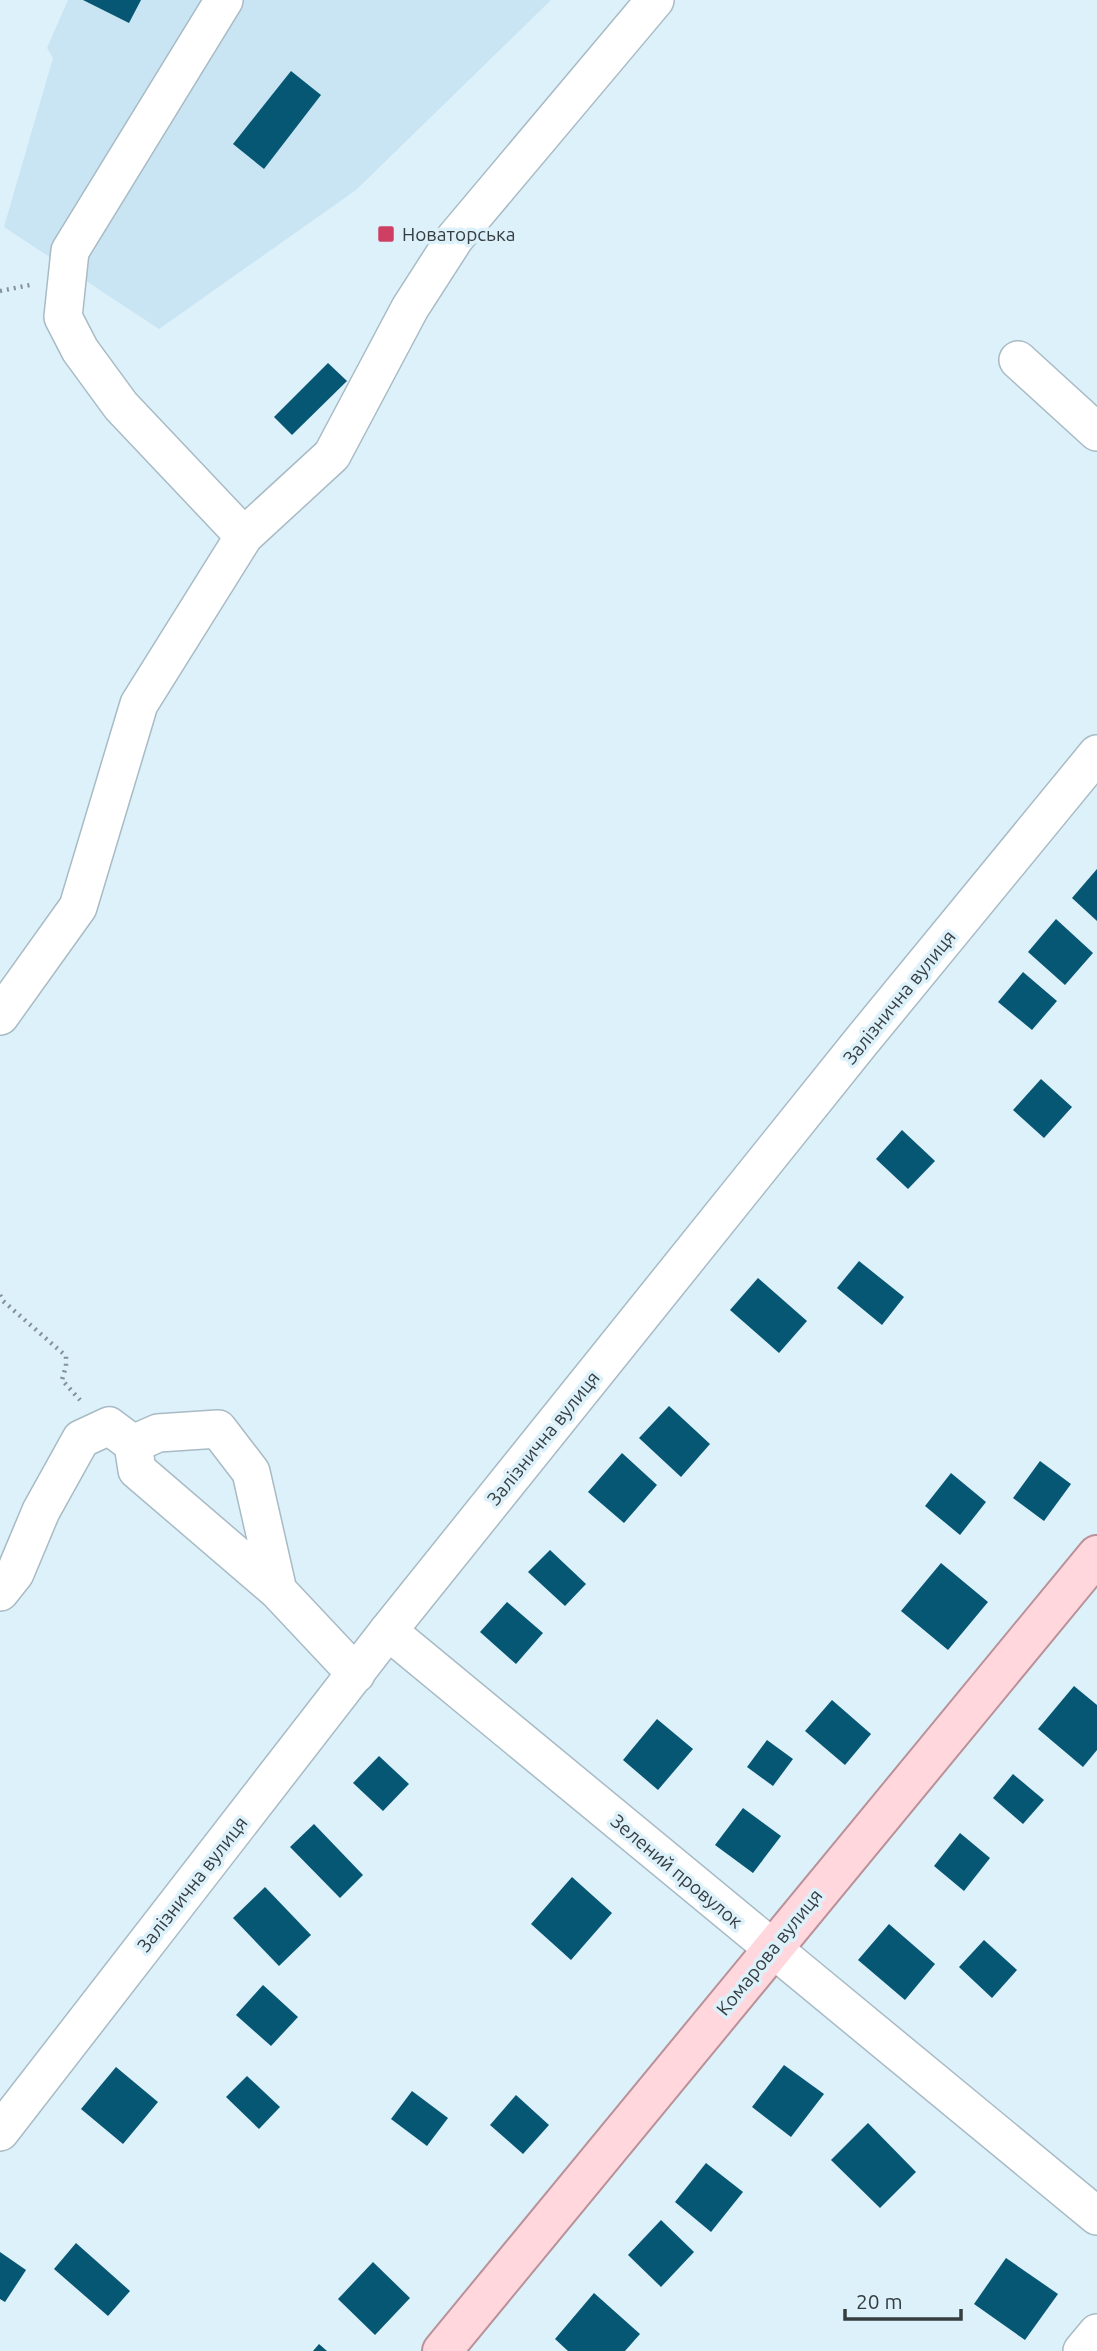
<svg xmlns="http://www.w3.org/2000/svg" width="1097" height="2351" font-family="Ubuntu,sans-serif">
<rect width="100%" height="100%" fill="#ddf1fb"/>
<!-- built -->
<polygon fill="#c9e4f2" points="68,0 551,0 356,190 159,329 4,227 53,58 47,48"/>
<!-- building -->
<g fill="#065773">
<polygon points="83,0 141,0 129,23"/>
<polygon points="291,71 321,95 264,169 233,144"/>
<polygon points="328,363 347,381 292,435 274,417"/>
<polygon points="1097,869 1097,921 1072,898"/>
<polygon points="1056,919 1093,953 1065,985 1028,952"/>
<polygon points="1023,972 1057,1001 1032,1030 998,1002"/>
<polygon points="1041,1079 1072,1107 1044,1138 1013,1110"/>
<polygon points="902,1130 935,1161 908,1189 876,1159"/>
<polygon points="859,1261 904,1297 882,1325 837,1288"/>
<polygon points="758,1278 807,1321 779,1353 730,1310"/>
<polygon points="669,1406 710,1444 681,1477 639,1438"/>
<polygon points="622,1453 657,1485 624,1523 588,1492"/>
<polygon points="1040,1461 1071,1484 1044,1521 1013,1498"/>
<polygon points="951,1473 986,1502 960,1535 925,1506"/>
<polygon points="550,1550 586,1584 565,1606 528,1572"/>
<polygon points="941,1563 988,1602 948,1650 901,1611"/>
<polygon points="507,1602 543,1633 516,1664 480,1632"/>
<polygon points="1074,1686 1097,1705 1097,1750 1083,1767 1038,1729"/>
<polygon points="832,1700 871,1734 845,1765 805,1731"/>
<polygon points="657,1719 693,1749 658,1790 623,1760"/>
<polygon points="767,1740 793,1759 773,1786 747,1767"/>
<polygon points="379,1756 409,1784 383,1811 353,1783"/>
<polygon points="1013,1774 1044,1800 1023,1824 993,1798"/>
<polygon points="743,1808 781,1836 753,1873 715,1845"/>
<polygon points="314,1824 363,1875 340,1898 290,1847"/>
<polygon points="960,1833 990,1858 964,1891 934,1866"/>
<polygon points="572,1877 612,1913 571,1960 531,1924"/>
<polygon points="265,1887 311,1935 279,1966 233,1918"/>
<polygon points="889,1924 935,1964 905,2000 858,1960"/>
<polygon points="984,1940 1017,1970 992,1998 959,1967"/>
<polygon points="263,1985 298,2017 271,2046 236,2015"/>
<polygon points="784,2065 824,2094 791,2137 752,2107"/>
<polygon points="116,2067 158,2102 123,2144 81,2109"/>
<polygon points="247,2076 280,2107 259,2129 226,2097"/>
<polygon points="412,2091 448,2118 427,2146 391,2119"/>
<polygon points="516,2095 549,2125 523,2154 490,2125"/>
<polygon points="868,2123 916,2172 880,2208 831,2160"/>
<polygon points="706,2163 743,2192 711,2232 675,2202"/>
<polygon points="661,2220 694,2252 661,2287 628,2255"/>
<polygon points="76,2243 130,2291 108,2316 54,2269"/>
<polygon points="0,2252 26,2270 5,2302 0,2299"/>
<polygon points="1006,2258 1058,2294 1025,2340 974,2304"/>
<polygon points="373,2262 410,2298 375,2335 338,2299"/>
<polygon points="594,2293 640,2334 625,2351 568,2351 555,2339"/>
<polygon points="319,2344 327,2351 313,2351"/>
</g>
<g fill="none" stroke-linecap="round" stroke-linejoin="round">
<!-- minor casing -->
<g stroke="#a8bbc5" stroke-width="40">
<g id="minor">
<polyline points="224,0 70,251 63,317 80,350 121,406 244,536"/>
<polyline points="1018,360 1097,432"/>
<polyline points="0,1016 78,907 139,704 244,536 332,455 410,308 455,238 655,0"/>
<polyline points="278,1591 251,1472 218,1429 158,1433 133,1444 137,1470 278,1591 356,1674"/>
<polyline points="0,1592 15,1573 41,1511 81,1439 109,1426 133,1444"/>
<polyline points="388,1631 1097,2216"/>
<polyline points="0,2132 388,1631 860,1043 1097,754"/>
<polyline points="1082,2351 1097,2333"/>
</g>
</g>
<!-- major casing -->
<g stroke="#b99198" stroke-width="42">
<polyline id="major" points="442,2351 1097,1555"/>
</g>
<!-- path -->
<g stroke="#849198" stroke-width="4.5" stroke-dasharray="2 5" stroke-linecap="butt">
<polyline points="0,291 30,285"/>
<polyline points="0,1295 3,1301 66,1356 66,1366 62,1380 80,1400"/>
</g>
<!-- minor -->
<use href="#minor" stroke="#fff" stroke-width="37"/>
<!-- major -->
<use href="#major" stroke="#ffd7dd" stroke-width="38"/>
</g>
<!-- markers -->
<rect fill="#ce3f63" stroke="#ddf1fb" stroke-width="2.5" x="377" y="225" width="18" height="18" rx="3.5"/>
<g text-anchor="middle" stroke-width="7" stroke-linejoin="round" paint-order="stroke">
<!-- poi labels -->
<g font-size="19" fill="#363e42" stroke="#ddf1fb" text-anchor="start">
<text x="402" y="241">Новаторська</text>
</g>
<!-- street labels -->
<g font-size="19" fill="#363e42" stroke="#ddf1fb">
<text transform="translate(899 997) rotate(-51)" y="7">Залізнична вулиця</text>
<text transform="translate(543 1438) rotate(-51)" y="7">Залізнична вулиця</text>
<text transform="translate(677 1871) rotate(40)" y="7">Зелений провулок</text>
<text transform="translate(192 1884) rotate(-52)" y="7">Залізнична вулиця</text>
<text transform="translate(769 1952) rotate(-51)" y="7">Комарова вулиця</text>
</g>
</g>
<!-- scale -->
<path d="M845 2309v10h116v-10" fill="none" stroke="#363e42" stroke-width="3.5"/>
<text x="856" y="2309" font-size="21" fill="#363e42" stroke="#ddf1fb" stroke-width="5" paint-order="stroke">20 m</text>
</svg>
